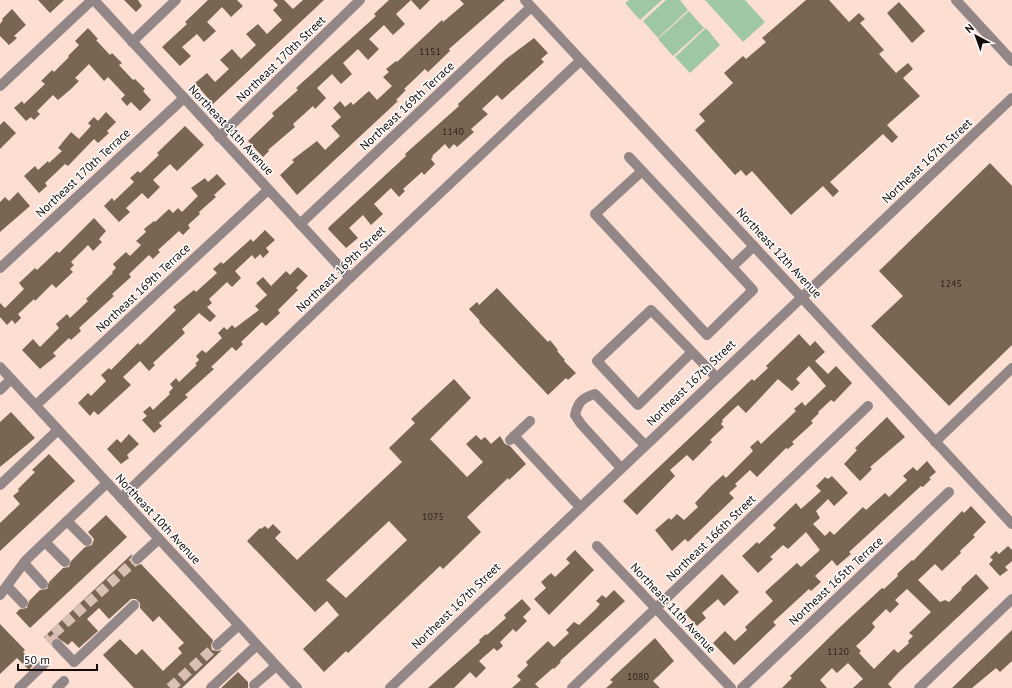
<svg xmlns="http://www.w3.org/2000/svg" width="1012" height="688" font-family="'PT Sans',sans-serif">
<rect width="100%" height="100%" fill="#fcdfd2"/>
<!-- green -->
<g fill="#a0c7a5">
<polygon points="629,0 662,0 640,20 625,3"/>
<polygon points="666,0 680,0 688,10 658,38 643,21"/>
<polygon points="705,0 745,0 765,22 743,42"/>
<polygon points="689,11 704,28 673,56 658,39"/>
<polygon points="706,28 720,45 690,73 675,57"/>
</g>
<!-- building -->
<g fill="#796553" fill-rule="evenodd">
<polygon points="38,0 64,0 50,13"/>
<polygon points="124,0 138,0 142,6 136,12"/>
<polygon points="208,0 237,0 243,6 231,17 222,7 207,22 216,31 204,42 197,34 182,47 191,56 180,66 162,47 187,24 185,22"/>
<polygon points="273,0 284,0 293,9 303,0 324,0 213,104 195,83 207,73 215,82 229,69 220,60 232,49 241,59 256,45 246,34 258,24 267,34 282,20 273,10 278,5"/>
<polygon points="389,0 430,0 420,10 411,0 396,14 405,24 393,35 384,25 369,39 379,49 368,60 358,49 343,63 352,74 341,84 332,74 317,88 326,98 315,109 313,106 293,124 295,127 268,150 269,151 263,157 248,141 274,116 272,113 298,90 296,88 376,16 374,14"/>
<polygon points="460,0 505,0 449,49 450,51 428,72 425,69 404,89 406,90 396,100 398,101 297,195 280,175 294,162 292,160 317,141 325,150 340,136 331,126 341,117 333,108 340,101 345,107 351,102 353,105 369,91 377,100 392,86 383,77 389,72 386,69 396,61 397,62 442,20 443,22 464,4"/>
<polygon points="806,0 829,0 849,22 859,13 865,19 860,23 884,50 879,54 896,73 908,63 913,69 903,78 920,96 887,125 898,137 892,143 883,134 830,182 839,191 833,197 823,186 791,215 752,171 746,176 741,170 735,175 695,130 705,121 699,114 733,83 724,73 743,56 746,59 766,42 762,38"/>
<polygon points="899,2 925,31 912,43 887,13"/>
<polygon points="12,9 26,25 14,36 17,38 9,45 0,36 0,24 3,20 2,19"/>
<polygon points="88,28 98,39 96,40 110,55 112,53 122,63 119,65 133,80 135,79 145,89 143,91 151,100 140,111 131,102 127,106 121,99 125,95 108,77 104,81 89,64 75,78 79,81 71,89 58,100 53,95 37,111 40,114 34,120 31,117 26,121 14,108 22,101 24,104 45,84 41,81 52,70 54,72 69,57 68,56 79,45 75,41"/>
<polygon points="534,38 548,53 541,59 544,62 502,100 497,95 482,109 488,114 471,129 474,132 457,147 454,144 449,149 445,144 432,156 433,157 431,159 435,164 424,175 422,172 403,189 405,191 399,197 391,188 374,204 383,214 371,225 363,215 349,228 358,238 346,248 328,229 329,227 406,156 405,154 459,106 458,104 506,59"/>
<polygon points="106,112 116,122 107,131 109,133 98,143 94,139 68,166 65,164 45,183 47,186 39,193 24,176 35,166 38,170 48,161 49,163 62,151 58,148 71,132 79,139 91,126 88,123 94,117 98,121"/>
<polygon points="4,121 16,133 0,149 0,125"/>
<polygon points="185,126 204,145 177,171 170,164 153,180 160,187 148,199 142,193 126,208 130,212 119,222 104,206 112,198 114,201 134,182 130,178 138,171 140,173 159,155 157,153"/>
<polygon points="990,163 1012,186 1012,345 949,406 871,326 903,296 879,271"/>
<polygon points="217,174 226,184 214,195 216,197 199,212 200,214 188,225 190,228 183,235 179,231 158,250 160,252 153,259 149,255 129,274 131,277 112,294 114,296 79,328 81,331 71,340 69,338 53,353 56,356 40,369 22,350 33,339 40,347 59,328 56,324 67,314 70,318 88,301 86,299 113,273 112,272 116,268 113,264 126,252 130,256 141,245 136,241 146,232 144,229 154,221 155,222 169,209 173,213 178,208 182,212 198,196 191,188 205,178 208,182"/>
<polygon points="18,192 30,206 0,232 0,202 5,197 9,201"/>
<polygon points="94,218 106,231 99,239 102,242 93,251 88,245 71,262 74,265 70,269 73,272 56,288 52,284 35,301 34,299 18,314 21,318 15,324 12,320 7,325 0,317 0,303 5,308 24,289 19,283 35,268 37,270 57,251 59,253"/>
<polygon points="265,230 275,240 266,248 269,252 263,258 260,254 255,259 252,255 235,271 241,278 232,287 227,282 209,299 212,303 207,307 216,316 210,322 199,313 182,329 185,333 153,363 155,365 149,371 140,361 123,377 131,385 98,415 94,411 90,416 78,403 88,393 91,396 106,381 101,375 109,368 111,370 138,343 140,345 176,310 173,307 194,290 196,292 217,273 213,269 221,262 223,264 251,239 253,242"/>
<polygon points="298,267 308,276 296,288 298,290 278,310 280,313 266,326 262,322 241,342 243,344 236,351 232,347 211,367 214,369 185,395 188,397 159,423 162,426 154,433 142,420 147,416 143,412 150,406 153,410 170,394 169,392 173,388 170,384 176,378 179,382 197,365 195,364 199,360 196,356 202,350 206,353 222,338 218,333 224,327 227,330 232,325 235,328 259,310 255,306 267,295 256,283 263,277 271,286 286,271 290,275"/>
<polygon points="497,288 548,342 550,340 558,350 557,351 565,360 564,361 576,373 568,380 566,378 548,395 479,322 480,321 469,309 477,302 479,305"/>
<polygon points="799,334 810,346 815,341 825,352 815,361 828,374 836,366 852,383 834,402 831,400 818,412 819,413 811,421 813,423 792,442 794,444 788,449 786,448 757,477 750,470 735,484 737,486 729,493 734,498 688,542 685,539 672,551 655,530 669,518 671,520 677,514 684,520 698,507 695,503 711,486 723,475 726,478 753,451 750,447 758,440 761,444 796,411 794,409 802,402 805,406 826,386 809,366 796,379 800,383 792,391 778,379 746,413 738,405 722,420 723,421 721,424 724,427 710,440 712,442 693,461 687,455 670,470 675,476 637,515 623,501 752,379 754,381 768,368 766,366"/>
<path d="M 454,379 L 471,398 L 430,439 L 467,477 L 483,462 L 466,444 L 476,435 L 481,440 L 485,437 L 491,444 L 500,436 L 505,444 L 510,446 L 526,464 L 509,480 L 508,478 L 467,517 L 481,532 L 443,569 L 440,566 L 348,653 L 346,651 L 324,672 L 303,649 L 339,615 L 327,601 L 315,612 L 247,541 L 260,528 L 261,529 L 265,526 L 268,529 L 273,524 L 281,532 L 275,538 L 297,560 L 402,462 L 389,448 L 415,423 L 411,419 ZM 389,521 L 407,540 L 346,598 L 326,580 Z"/>
<polygon points="11,412 35,438 0,467 0,422"/>
<polygon points="887,417 905,437 870,467 872,469 860,481 844,464 857,450 855,448"/>
<polygon points="129,434 139,444 127,455 129,458 121,464 107,449 117,439 121,443"/>
<polygon points="49,454 75,481 0,551 0,523 20,504 13,496 19,491 18,489 35,472 32,470"/>
<polygon points="927,461 936,472 929,478 931,479 923,487 921,486 849,552 851,554 837,566 832,560 815,576 821,582 811,591 809,589 773,622 776,625 734,665 713,643 725,631 735,641 747,630 745,627 773,601 765,592 797,563 801,567 820,550 806,532 788,549 783,545 770,557 773,559 758,573 742,556 757,542 759,544 776,528 773,525 796,503 801,509 821,491 816,486 825,477 828,479 832,476 848,493 834,506 828,499 816,511 820,518 813,524 825,536 830,531 834,535 863,507 866,510 885,493 889,497 907,480 903,476 913,467 917,471"/>
<path d="M 971,506 L 986,522 L 973,535 L 975,537 L 960,551 L 961,553 L 942,571 L 935,564 L 918,580 L 940,602 L 945,600 L 949,602 L 962,589 L 961,588 L 976,574 L 989,588 L 899,672 L 888,684 L 892,688 L 853,688 L 863,679 L 848,663 L 837,673 L 832,668 L 820,680 L 827,688 L 782,688 L 792,678 L 790,676 L 839,628 L 882,588 L 884,589 L 898,576 L 897,574 L 912,560 L 913,561 L 962,511 L 964,513 ZM 907,589 L 931,612 L 909,633 L 913,636 L 908,641 L 909,643 L 898,653 L 894,649 L 874,669 L 859,653 L 861,651 L 856,646 L 870,633 L 875,627 L 872,623 L 886,609 L 890,613 L 899,604 L 895,600 Z"/>
<polygon points="106,515 127,537 30,628 16,613 20,609 27,608 29,601 40,590 47,589 49,582 63,568 69,567 71,561 85,547 92,545 94,539 88,532"/>
<polygon points="1008,546 1012,550 1012,561 1005,567 1008,570 1000,576 989,564 993,560 990,557 996,551 999,554"/>
<polygon points="575,550 594,570 549,615 534,599 546,588 541,582 551,573 555,577 570,563 566,559"/>
<polygon points="132,554 131,560 132,564 138,565 141,564 213,640 211,646 212,650 218,651 222,650 182,688 134,688 103,655 120,639 136,655 142,649 163,671 182,653 178,648 184,643 159,616 153,622 140,608 140,603 136,599 131,599 109,619 99,608 87,619 98,631 79,648 72,641 68,645 58,638 53,639 51,645 44,637"/>
<polygon points="722,574 739,592 724,606 718,599 702,613 706,618 697,626 684,612"/>
<polygon points="614,590 625,601 560,661 561,662 554,669 553,668 535,684 539,688 512,688 521,680 517,676 528,665 526,662 548,641 554,647 569,633 566,630 574,622 579,625 596,609 600,604 596,601 602,595 606,598"/>
<polygon points="522,599 531,609 523,617 527,621 516,632 513,629 500,642 503,646 497,651 494,648 479,661 486,668 476,678 470,672 454,688 428,688 480,642 479,640 486,634 487,635 506,618 504,615"/>
<polygon points="0,624 25,650 23,652 34,664 29,670 17,658 0,674"/>
<polygon points="1012,630 1012,661 1000,672 996,668 972,688 952,688"/>
<polygon points="655,638 674,661 653,681 660,688 606,688 613,682 610,680"/>
<polygon points="238,672 248,682 248,688 221,688"/>
</g>
<g fill="none" stroke-linecap="round" stroke-linejoin="round">
<!-- minor-tunnel -->
<g stroke="#d9bfb4" stroke-width="10" stroke-dasharray="10 5" stroke-linecap="butt">
<polyline points="57,644 50,637 137,559"/>
<polyline points="170,688 217,645"/>
</g>
<!-- minor -->
<g stroke="#938687" stroke-width="10">
<polyline points="94,0 350,278"/>
<polyline points="525,0 1012,524"/>
<polyline points="956,0 1012,61"/>
<polyline points="132,42 176,0"/>
<polyline points="0,86 92,0"/>
<polyline points="219,137 360,0"/>
<polyline points="629,157 732,267"/>
<polyline points="642,171 595,214 707,335 753,290 732,267 754,246"/>
<polyline points="300,224 531,7"/>
<polyline points="0,268 184,98"/>
<path d="M 692,352 L 638,405 L 597,361 L 651,310 C 673,332 695,355 716,377"/>
<polyline points="0,367 297,688"/>
<polyline points="0,390 11,379"/>
<polyline points="36,405 268,190"/>
<polyline points="514,436 580,507"/>
<polyline points="510,440 530,421"/>
<polyline points="935,442 1012,368"/>
<path d="M 621,468 L 581,424 L 575,415 C 578,402 582,398 595,394 L 645,445"/>
<polyline points="0,485 58,430"/>
<polyline points="121,498 350,278 580,61"/>
<polyline points="67,521 87,541"/>
<polyline points="45,542 65,562"/>
<polyline points="597,546 731,688"/>
<polyline points="137,559 159,539"/>
<polyline points="24,563 43,584"/>
<polyline points="7,586 23,603"/>
<polyline points="0,595 26,560 107,483"/>
<polyline points="57,644 74,662 134,605"/>
<polyline points="217,645 239,625"/>
<polyline points="254,685 276,666"/>
<polyline points="19,688 45,663"/>
<polyline points="57,688 64,681"/>
<polyline points="211,688 257,645"/>
<polyline points="390,688 1012,98"/>
<polyline points="572,688 868,406"/>
<polyline points="742,688 949,492"/>
<polyline points="919,688 1012,599"/>
</g>
</g>
<g text-anchor="middle" stroke-width="3" stroke-linejoin="round" paint-order="stroke">
<!-- number labels -->
<g font-size="10" fill="#2e221b">
<text x="430" y="55">1151</text>
<text x="453" y="135">1140</text>
<text x="951" y="287">1245</text>
<text x="433" y="520">1075</text>
<text x="838" y="655">1120</text>
<text x="638" y="680">1080</text>
</g>
<!-- street labels -->
<g font-size="12" fill="#150c08" stroke="#fff">
<text transform="translate(281 59) rotate(-44)" y="4">Northeast 170th Street</text>
<text transform="translate(407 106) rotate(-43)" y="4">Northeast 169th Terrace</text>
<text transform="translate(231 130) rotate(47)" y="4">Northeast 11th Avenue</text>
<text transform="translate(927 161) rotate(-43)" y="4">Northeast 167th Street</text>
<text transform="translate(83 173) rotate(-43)" y="4">Northeast 170th Terrace</text>
<text transform="translate(779 253) rotate(47)" y="4">Northeast 12th Avenue</text>
<text transform="translate(341 269) rotate(-44)" y="4">Northeast 169th Street</text>
<text transform="translate(143 288) rotate(-43)" y="4">Northeast 169th Terrace</text>
<text transform="translate(691 383) rotate(-44)" y="4">Northeast 167th Street</text>
<text transform="translate(158 519) rotate(47)" y="4">Northeast 10th Avenue</text>
<text transform="translate(711 538) rotate(-44)" y="4">Northeast 166th Street</text>
<text transform="translate(836 581) rotate(-43)" y="4">Northeast 165th Terrace</text>
<text transform="translate(456 606) rotate(-44)" y="4">Northeast 167th Street</text>
<text transform="translate(673 608) rotate(47)" y="4">Northeast 11th Avenue</text>
</g>
</g>
<!-- north arrow -->
<g transform="translate(976 36) rotate(319)" stroke="#ffffff" stroke-width="3" paint-order="stroke">
<path d="M0-3L7 15L0 10L-7 15Z" fill="#150c08"/>
<text y="-6" font-size="11" font-weight="bold" text-anchor="middle" fill="#150c08">N</text>
</g>
<!-- scale -->
<path d="M18 664v6h79v-6" fill="none" stroke="#150c08" stroke-width="2"/>
<text x="24" y="664" font-size="12" fill="#150c08" stroke="#ffffff" stroke-width="3" paint-order="stroke">50 m</text>
</svg>
